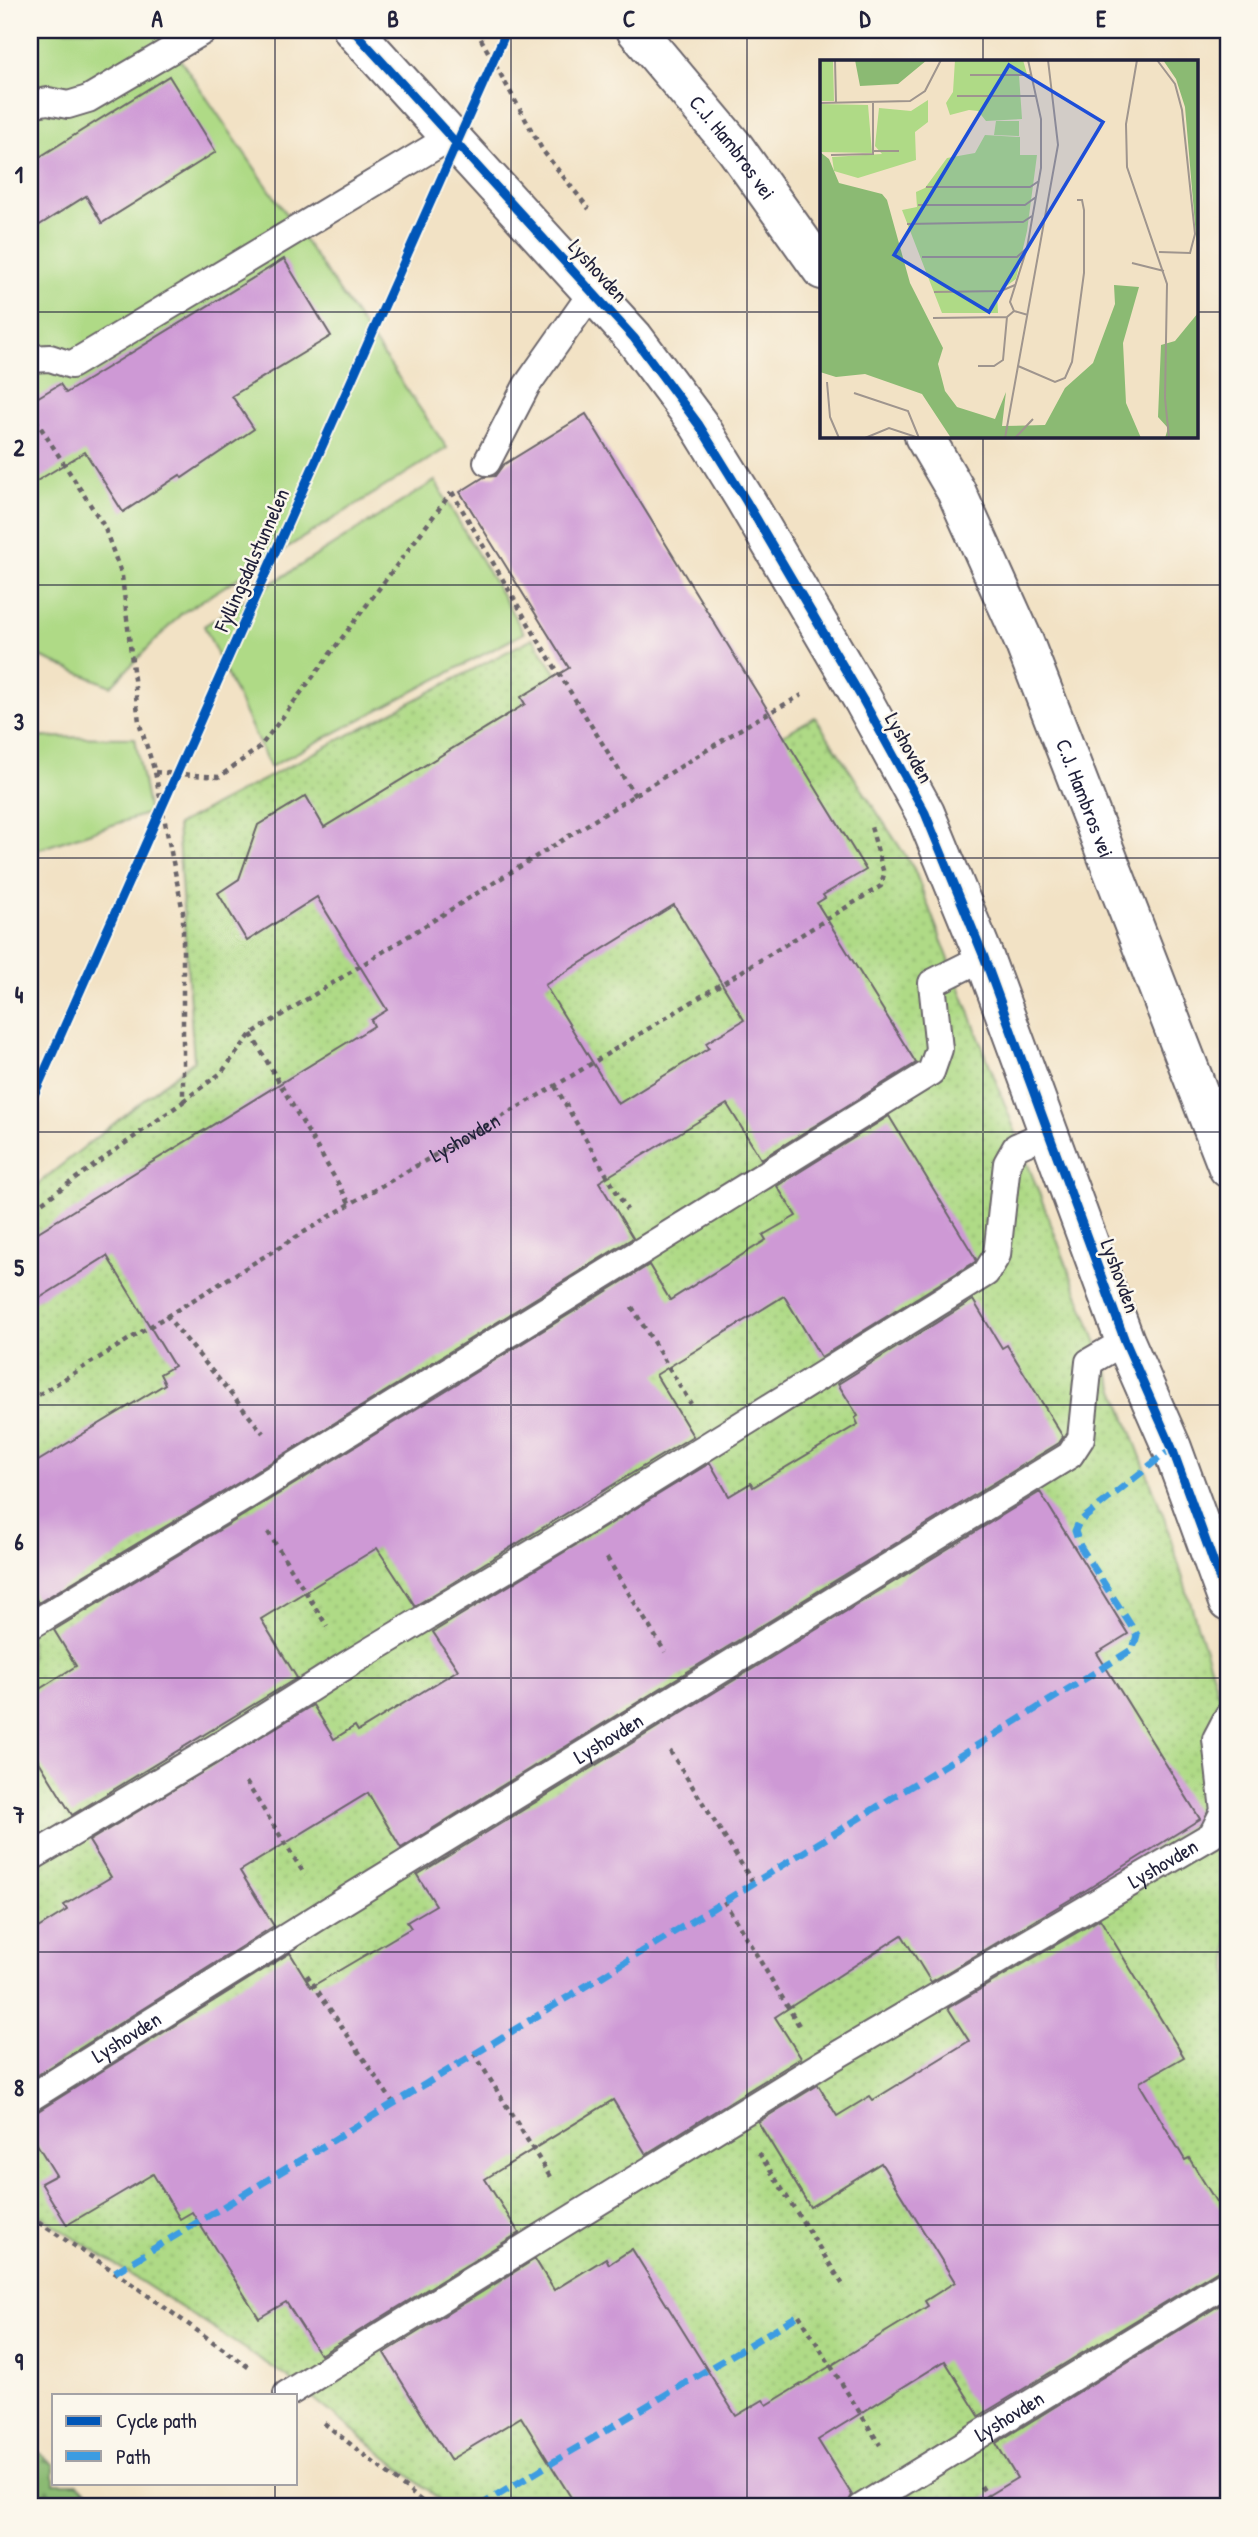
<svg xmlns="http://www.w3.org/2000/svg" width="1258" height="2537" font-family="'Patrick Hand',sans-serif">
<defs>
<pattern id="forest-firs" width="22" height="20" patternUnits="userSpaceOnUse" patternTransform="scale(1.75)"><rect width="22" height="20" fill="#8bba73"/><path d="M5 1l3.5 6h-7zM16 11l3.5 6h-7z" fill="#719760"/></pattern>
<pattern id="garden-dots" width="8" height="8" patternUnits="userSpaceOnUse" patternTransform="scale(1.75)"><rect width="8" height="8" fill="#afda86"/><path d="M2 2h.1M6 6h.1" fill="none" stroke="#96bb75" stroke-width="1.8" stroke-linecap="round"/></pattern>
</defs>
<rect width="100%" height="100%" fill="#fbf7ec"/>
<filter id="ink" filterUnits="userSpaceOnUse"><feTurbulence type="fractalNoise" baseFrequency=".0143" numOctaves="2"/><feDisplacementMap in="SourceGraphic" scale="14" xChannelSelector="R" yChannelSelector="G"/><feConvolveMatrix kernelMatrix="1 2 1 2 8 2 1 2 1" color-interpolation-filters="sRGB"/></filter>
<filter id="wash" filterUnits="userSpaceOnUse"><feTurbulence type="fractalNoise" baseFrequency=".00686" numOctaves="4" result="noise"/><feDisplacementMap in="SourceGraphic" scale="28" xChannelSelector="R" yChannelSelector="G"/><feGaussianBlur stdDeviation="1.57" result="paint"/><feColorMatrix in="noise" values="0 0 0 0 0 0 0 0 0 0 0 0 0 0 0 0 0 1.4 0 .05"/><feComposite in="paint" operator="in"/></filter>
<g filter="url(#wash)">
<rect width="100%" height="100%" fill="#f2e2c5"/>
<!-- green -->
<g fill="#afda86" stroke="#687e60" stroke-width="2">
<polygon points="30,30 160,30 447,448 182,613 111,686 30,653"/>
<polygon points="435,481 524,633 270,767 204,626"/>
<polygon points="30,737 135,738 149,813 30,852"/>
</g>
<!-- forest -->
<polygon fill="url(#forest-firs)" stroke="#566e57" stroke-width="2" points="30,2445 54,2465 54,2483 77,2483 108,2507 30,2507"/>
<!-- garden -->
<polygon fill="url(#garden-dots)" stroke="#687e60" stroke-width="2" points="533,638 646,811 815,717 914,869 1164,1517 1228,1725 1228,2507 448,2507 286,2376 30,2209 30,1190 194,1060 177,825"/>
<g id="blocks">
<!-- building -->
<g fill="#ce99d5" fill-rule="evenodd">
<polygon points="169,76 216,152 102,223 86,196 30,231 30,163"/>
<polygon points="284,259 331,336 232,396 254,429 182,478 180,475 123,512 85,452 30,485 30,402 60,384 66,393"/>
<path d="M 586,414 L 866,870 L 823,895 L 825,898 L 817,903 L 916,1063 L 761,1159 L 727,1104 L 599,1182 L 633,1238 L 238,1483 L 38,1603 L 30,1589 L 30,1466 L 165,1384 L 160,1374 L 174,1366 L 107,1256 L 30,1304 L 30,1237 L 374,1026 L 371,1020 L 387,1010 L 317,897 L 247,941 L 218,893 L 239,879 L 258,825 L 306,796 L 324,827 L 525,704 L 521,697 L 569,668 L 460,492 L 484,477 L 495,476 L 503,465 ZM 674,905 L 744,1020 L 706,1043 L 709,1048 L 618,1104 L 545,985 Z"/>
<polygon points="889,1116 976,1259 975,1262 821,1357 784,1296 656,1375 693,1436 415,1606 377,1548 261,1619 297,1678 72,1815 30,1747 30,1695 76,1666 54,1630 254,1509 649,1265 670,1300 766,1240 763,1235 796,1216 777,1186"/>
<polygon points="973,1300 1002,1348 1007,1345 1063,1437 1059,1443 401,1848 368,1793 240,1871 274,1926 30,2080 30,1933 67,1910 64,1905 111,1877 89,1841 313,1705 334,1739 355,1726 358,1731 458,1670 433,1632 710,1463 729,1496 751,1483 753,1487 858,1424 855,1418 858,1416 838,1384"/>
<polygon points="1040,1492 1128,1634 1097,1653 1200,1819 1083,1892 931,1982 902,1935 775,2017 801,2058 646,2154 613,2100 485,2179 519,2233 320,2355 286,2302 259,2318 192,2212 180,2219 153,2174 67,2225 41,2183 56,2175 30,2133 30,2114 38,2111 290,1953 311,1987 411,1928 407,1922 436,1905 417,1875"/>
<polygon points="1100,1919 1184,2057 1140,2082 1140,2085 1185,2160 1189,2158 1228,2221 1228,2266 1220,2269 979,2416 945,2361 818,2440 852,2495 846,2507 577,2507 521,2417 450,2460 384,2353 535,2259 554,2290 606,2258 609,2264 632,2249 736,2416 763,2400 767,2405 928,2306 925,2301 955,2282 881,2163 810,2207 758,2122 818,2085 837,2116 870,2096 873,2100 969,2041 948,2008"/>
<polygon points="1228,2300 1228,2507 969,2507 1017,2478 996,2443"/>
</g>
</g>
</g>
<g filter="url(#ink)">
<use href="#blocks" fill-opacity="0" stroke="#6b656b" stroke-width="2"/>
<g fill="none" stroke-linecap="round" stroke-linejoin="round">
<!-- service casing -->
<g stroke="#6b656b" stroke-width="30">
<g id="service">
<polyline points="30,104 48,101 68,105 88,99 205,30"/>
<polyline points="30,359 50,358 71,365 452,136"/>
<polyline points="487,462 527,385 593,291"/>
<polyline points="30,1626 246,1496 931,1072 939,1049 932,983 984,957"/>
<polyline points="30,1858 222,1744 350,1663 585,1522 986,1273 997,1255 1007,1163 1016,1147 1050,1132"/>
<path id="s2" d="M 30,2098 L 328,1911 L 1070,1455 L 1081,1438 L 1089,1362 L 1125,1341"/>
<path id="s3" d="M 287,2394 L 822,2064 L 1212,1835 L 1224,1811 L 1216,1739 L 1228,1716"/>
<path id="s4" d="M 862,2507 L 1228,2282"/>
</g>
</g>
<!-- minor casing -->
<g stroke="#6b656b" stroke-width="42">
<polyline id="minor" points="353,30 634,338 699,425 746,501 863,700 925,813 984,957 1125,1341 1172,1448 1228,1602"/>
</g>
<!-- secondary casing -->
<g stroke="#6b656b" stroke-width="42">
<g id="secondary">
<path id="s5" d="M 636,30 L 735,148 L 822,270"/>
<path id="s6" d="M 924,436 L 956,491 L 1024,642 L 1228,1168"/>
</g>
</g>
<!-- path -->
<g stroke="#6b656b" stroke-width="4.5" stroke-dasharray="5 5" stroke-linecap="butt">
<polyline points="476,30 543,151 589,209"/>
<polyline points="30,411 104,526 122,576 139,722 155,772 183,912 183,1102 30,1211"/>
<polyline points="452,492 535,635 635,796"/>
<polyline points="155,772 219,777 260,747 451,493"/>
<polyline points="251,1034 350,1204"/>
<polyline points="555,1086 627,1210"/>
<polyline points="183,1101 221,1073 251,1034 752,722 802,695"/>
<polyline points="632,1307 691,1404"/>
<polyline points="166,1315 263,1433"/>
<path id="s1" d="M 30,1400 L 350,1204 L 555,1086 L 881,886 L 884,874 L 870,823"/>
<polyline points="268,1532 327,1626"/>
<polyline points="607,1558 665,1652"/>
<polyline points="670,1751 754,1884"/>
<polyline points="246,1782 305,1875"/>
<polyline points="724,1901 800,2027"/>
<polyline points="307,1975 394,2104"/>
<polyline points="474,2053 552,2180"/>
<polyline points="759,2153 845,2288"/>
<polyline points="30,2217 115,2272 251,2369"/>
<polyline points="799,2315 880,2445"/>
<polyline points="324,2423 429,2507"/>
<polyline points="981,2486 994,2507"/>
<polyline points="1227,2507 1228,2506"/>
</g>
<!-- service -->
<use href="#service" stroke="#fff" stroke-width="26"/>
<!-- minor -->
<use href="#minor" stroke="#fff" stroke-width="38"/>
<!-- secondary -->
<use href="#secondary" stroke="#fff" stroke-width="38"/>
<!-- quiet -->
<g stroke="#3c9ce2" stroke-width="7" stroke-dasharray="14 7" stroke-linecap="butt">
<path d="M 115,2272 C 456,2067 795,1858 1133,1649 L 1137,1635 L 1080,1546 L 1075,1531 L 1079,1522 L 1172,1448"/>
<polyline points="478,2507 799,2315"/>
</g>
<!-- cycleway casing -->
<g stroke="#fbf7ec" stroke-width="13">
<g id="cycleway">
<polyline points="353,30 634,338 699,425 746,501 863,700 925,813 984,957 1125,1341 1172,1448 1228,1602"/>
<polyline points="30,1104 507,30"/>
</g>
</g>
<!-- cycleway -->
<use href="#cycleway" stroke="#0057b8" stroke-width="9"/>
</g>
</g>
<!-- grid -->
<path fill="none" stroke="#22223b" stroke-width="2" stroke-opacity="0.55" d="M 275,30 L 275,2395M 511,30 L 511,2507M 747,30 L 747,2507M 983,30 L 983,61M 30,312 L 822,312M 1197,312 L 1228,312M 983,436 L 983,2507M 30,585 L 1228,585M 30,858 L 1228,858M 30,1132 L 1228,1132M 30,1405 L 1228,1405M 30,1678 L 1228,1678M 30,1952 L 1228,1952M 30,2225 L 1228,2225M 275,2483 L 275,2507"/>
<g text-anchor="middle" stroke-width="5" stroke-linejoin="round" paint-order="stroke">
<!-- street labels -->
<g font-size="21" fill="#22223b" stroke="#fbf7ec">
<text dy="7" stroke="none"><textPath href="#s5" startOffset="152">C.J. Hambros vei</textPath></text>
<text transform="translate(598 271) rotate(48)" y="7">Lyshovden</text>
<text transform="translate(252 560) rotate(-66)" y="7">Fyllingsdalstunnelen</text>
<text transform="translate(909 748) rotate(61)" y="7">Lyshovden</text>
<text dy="7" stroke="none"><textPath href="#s6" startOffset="397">C.J. Hambros vei</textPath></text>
<text dy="7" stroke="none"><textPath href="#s1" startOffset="508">Lyshovden</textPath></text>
<text transform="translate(1120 1276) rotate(70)" y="7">Lyshovden</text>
<text dy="7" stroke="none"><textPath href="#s2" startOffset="681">Lyshovden</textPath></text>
<text dy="7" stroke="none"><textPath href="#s3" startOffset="1024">Lyshovden</textPath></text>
<text dy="7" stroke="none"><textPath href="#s2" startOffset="114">Lyshovden</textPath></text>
<text dy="7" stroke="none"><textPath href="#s4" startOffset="173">Lyshovden</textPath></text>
</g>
</g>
<!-- overview -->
<g transform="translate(820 60)">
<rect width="378" height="378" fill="#f2e2c5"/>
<path d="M 0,0 L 13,0 L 14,41 L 0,41 ZM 135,0 L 203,0 L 207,14 L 199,15 L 202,59 L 166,61 L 158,51 L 149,50 L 130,55 L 126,43 L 133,32 ZM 108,40 L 108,62 L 95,72 L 96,100 L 38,118 L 14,111 L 12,97 L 62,94 L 55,86 L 59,48 L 91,51 ZM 0,44 L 48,45 L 52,93 L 0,92 ZM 176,61 L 199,61 L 199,76 L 174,75 Z" fill="#afda86"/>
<path d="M 35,0 L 107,0 L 78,24 L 40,26 ZM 343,0 L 378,0 L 378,199 L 365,47 L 356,19 ZM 0,92 L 9,99 L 19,123 L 62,134 L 67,140 L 90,223 L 123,288 L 118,304 L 125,331 L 137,347 L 175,359 L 186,332 L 182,366 L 225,365 L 245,328 L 273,303 L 295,244 L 294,225 L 319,227 L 303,283 L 306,343 L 321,378 L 131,378 L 102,334 L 45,314 L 16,317 L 0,312 ZM 378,253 L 378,378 L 345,378 L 348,368 L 338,357 L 341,285 L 355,281 Z" fill="#8bba73"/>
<path d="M 165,75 L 200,77 L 200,95 L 217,95 L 207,171 L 196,219 L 177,233 L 178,253 L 122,253 L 82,150 L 97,147 L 96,132 L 105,128 L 127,98 L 155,93 Z" fill="#afda86"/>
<path fill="none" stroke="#9f958e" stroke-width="2" d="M 15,0 L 16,43M 317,0 L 306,64 L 307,107 L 347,224 L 345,338 L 349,378M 337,0 L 355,24 L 362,50 L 375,174 L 370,193 L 339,192M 150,15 L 212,15M 137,36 L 216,36M 0,43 L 90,41 L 105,31 L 121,0M 54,91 L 79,91M 11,95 L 53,94 L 53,43M 106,127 L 210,127 L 219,121M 98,145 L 205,145 L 216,137M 87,164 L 203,162 L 212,156M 102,197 L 197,197 L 207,188M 312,203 L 344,211M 114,232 L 181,231 L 195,225M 208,255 L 194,251 L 190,242 L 207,188 L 221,108 L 221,59 L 208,0M 113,258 L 187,257 L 194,251M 158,306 L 174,306 L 183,300 L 187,257M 198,306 L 235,322 L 245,318 L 252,302 L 264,213 L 264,150 L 262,140 L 257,140M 7,322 L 10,357 L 19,378M 34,333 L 88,351 L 99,378M 45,378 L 69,368 L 99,378M 185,378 L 238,85 L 228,0M 195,378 L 213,359"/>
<path fill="#1d4ed8" fill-opacity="0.15" stroke="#1d4ed8" stroke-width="3.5" d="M 189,5 L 283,62 L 169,252 L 74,195 Z"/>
<rect width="378" height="378" fill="none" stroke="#22223b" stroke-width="3.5"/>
</g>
<!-- margin -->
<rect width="1258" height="2537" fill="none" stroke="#fbf7ec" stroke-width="77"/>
<!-- legend -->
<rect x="52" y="2394" width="245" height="91" fill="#fbf7ec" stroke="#a4a2a5" stroke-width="2"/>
<rect x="66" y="2416" width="35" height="10" fill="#0057b8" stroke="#a4a2a5" stroke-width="2"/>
<text x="116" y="2428" font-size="21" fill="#22223b">Cycle path</text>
<rect x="66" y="2451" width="35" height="10" fill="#3c9ce2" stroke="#a4a2a5" stroke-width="2"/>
<text x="116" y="2464" font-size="21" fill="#22223b">Path</text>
<rect x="38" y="38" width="1182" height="2460" fill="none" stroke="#22223b" stroke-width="2.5"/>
<g font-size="23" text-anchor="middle" font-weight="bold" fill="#22223b">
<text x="157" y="27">A</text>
<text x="393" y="27">B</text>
<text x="629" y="27">C</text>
<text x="865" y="27">D</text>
<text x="1101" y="27">E</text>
<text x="19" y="183">1</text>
<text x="19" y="456">2</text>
<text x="19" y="730">3</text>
<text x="19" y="1003">4</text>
<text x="19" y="1276">5</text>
<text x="19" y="1550">6</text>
<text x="19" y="1823">7</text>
<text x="19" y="2096">8</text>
<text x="19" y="2370">9</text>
</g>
</svg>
